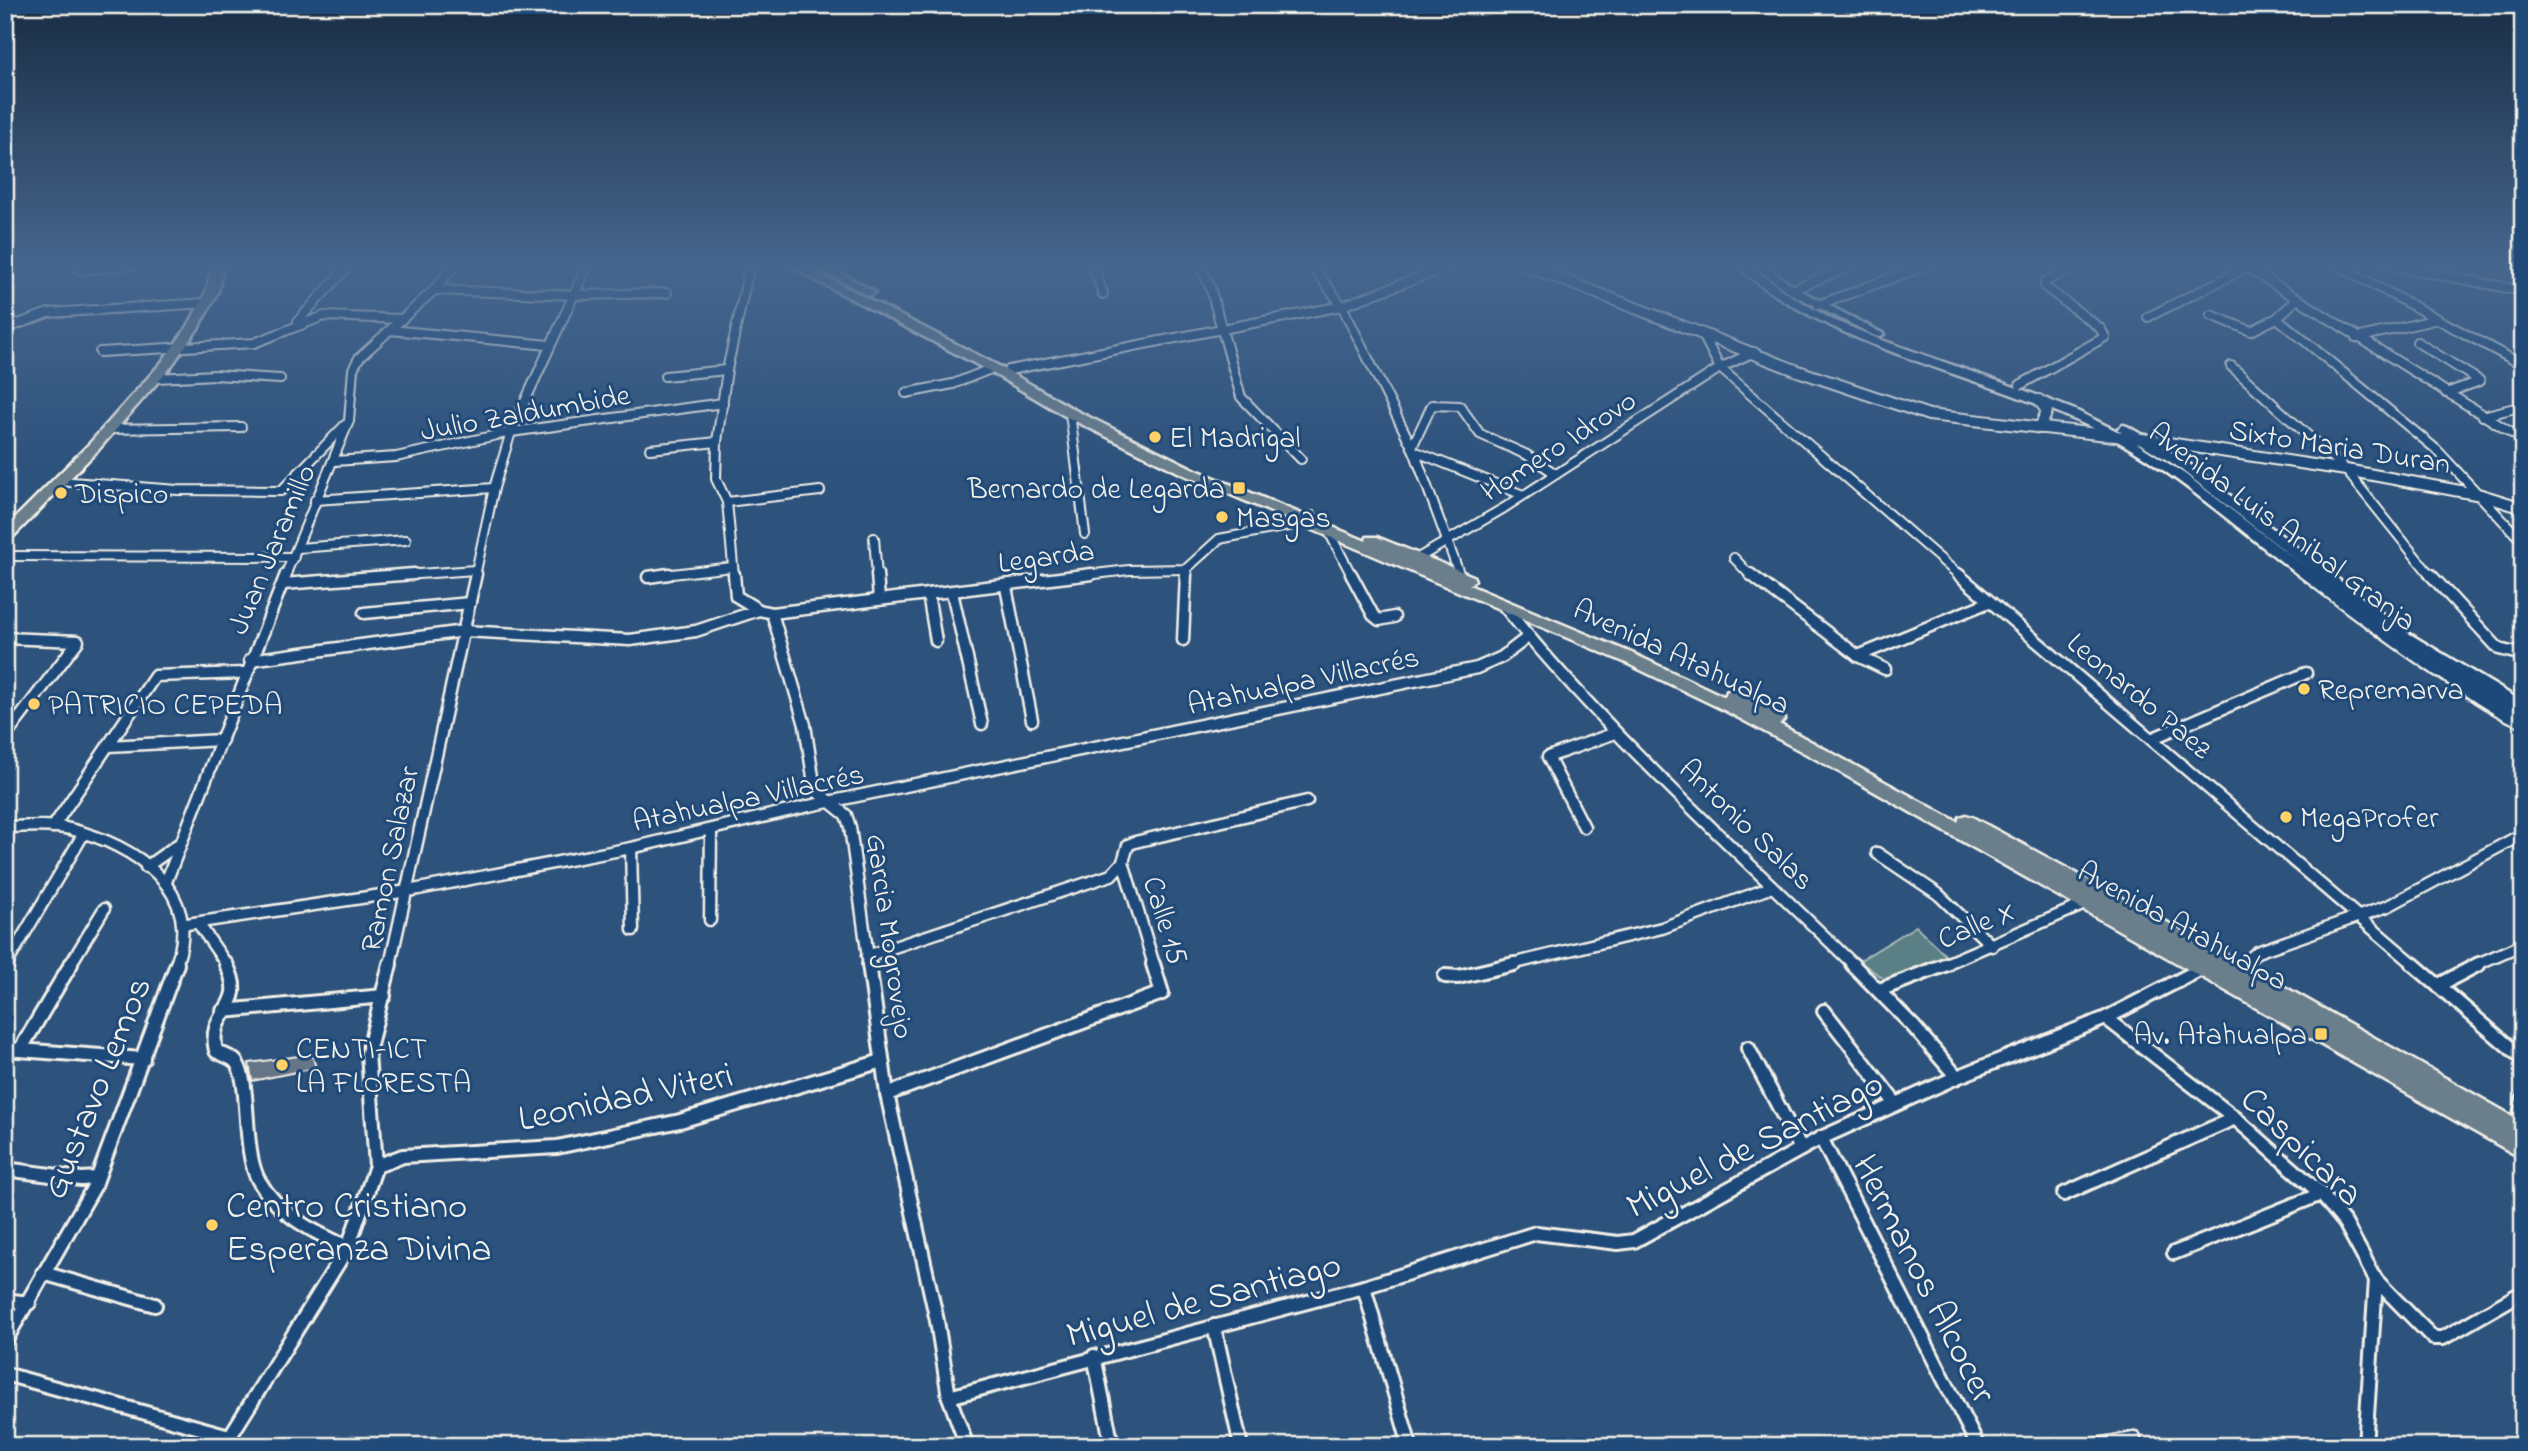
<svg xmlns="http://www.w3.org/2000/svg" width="2528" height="1451" font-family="'Indie Flower',sans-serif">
<rect width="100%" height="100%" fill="#2d527c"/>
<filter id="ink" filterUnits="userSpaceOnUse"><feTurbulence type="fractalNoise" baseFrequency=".0143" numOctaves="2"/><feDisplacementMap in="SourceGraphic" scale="14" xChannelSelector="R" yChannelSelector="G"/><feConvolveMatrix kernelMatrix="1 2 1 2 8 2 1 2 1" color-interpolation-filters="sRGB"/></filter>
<g filter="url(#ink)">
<!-- green -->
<polygon fill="#5a8086" stroke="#a7b8b7" stroke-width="2" points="1916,926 1949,959 1887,981 1859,961"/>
<!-- building -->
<polygon fill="#667485" stroke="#f4f1e8" stroke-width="2" points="312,1054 316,1068 252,1081 249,1063"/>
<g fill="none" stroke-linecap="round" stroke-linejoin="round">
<!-- minor-far2 casing -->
<g stroke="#f4f1e8" stroke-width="12">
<g id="minor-far2">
<polyline points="1096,264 1094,269 1103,294"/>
<polyline points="1200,264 1210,287 1241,397 1301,459"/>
<polyline points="1311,264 1342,306 1414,451 1523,495"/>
<polyline points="2242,264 2523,440"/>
<polyline points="2335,264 2523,365"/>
<polyline points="2386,264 2523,291"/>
<polyline points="80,270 137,264"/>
<polyline points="434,290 574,295 667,293"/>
<polyline points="1792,290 1856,264"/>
<polyline points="1818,305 1930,264"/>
<polyline points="5,309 15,323"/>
<polyline points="2211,315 2251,331 2277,318 2437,450 2523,542"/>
<polyline points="2148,317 2248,267"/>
<polyline points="2277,318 2298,298"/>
<polyline points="298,321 350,264"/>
<polyline points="5,329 48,313 207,303"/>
<polyline points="390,330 549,345"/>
<polyline points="1702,333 1720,368 1960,576"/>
<polyline points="2356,338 2438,319"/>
<polyline points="2417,342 2480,381 2446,393"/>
<polyline points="100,352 254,343 324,316 401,319"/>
<polyline points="2231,366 2346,470 2431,576"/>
<polyline points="1009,370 1342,306 1455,264"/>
<polyline points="665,376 727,370"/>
<polyline points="157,378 215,375 280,379"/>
<polyline points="2020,385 2105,337 2100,328 2045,287 2045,282 2079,264"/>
<polyline points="906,393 953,384 993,368"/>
<polyline points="1070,413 1085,534"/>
<polyline points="2483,416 2523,406"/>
<polyline points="107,429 241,427"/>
<polyline points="1412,447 1432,405 1460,406 1480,434 1527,455 1556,474"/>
<polyline points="650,449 717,442"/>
<polyline points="1414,451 1460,576"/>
<polyline points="334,461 396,457 511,432 723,403"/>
<polyline points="58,481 178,490 281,491 345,425"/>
<polyline points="315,500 494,488"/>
<polyline points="727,502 820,491"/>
<polyline points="1330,534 1352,576"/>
<polyline points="874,538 877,576"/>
<polyline points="298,548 406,540"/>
<polyline points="5,556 294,557"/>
<polyline points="1418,558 1504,508 1720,368 1754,352"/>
<polyline points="1734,558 1751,576"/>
<polyline points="285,576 349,421 353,369 359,358 434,290 456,264"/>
<polyline points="390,576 475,570"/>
<polyline points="475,576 494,488 511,432 588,264"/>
<polyline points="655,576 732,567"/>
<polyline points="734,576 727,502 716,479 717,442 727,370 750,264"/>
<polyline points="1078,576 1129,570 1186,569 1219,539 1304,523 1312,516"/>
<polyline points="1186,576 1186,569"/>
</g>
</g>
<!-- minor-far1 casing -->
<g stroke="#f4f1e8" stroke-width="15">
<g id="minor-far1">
<polyline points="734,574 736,596 759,610 772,613 1092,574"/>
<polyline points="877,574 879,599"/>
<polyline points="1351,574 1373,615 1379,620 1394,617"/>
<polyline points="1750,574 1858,656 1989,602"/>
<polyline points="1958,574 2415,965"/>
<polyline points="2430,574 2499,649 2523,655"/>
<polyline points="648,577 669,574"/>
<polyline points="283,584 414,574"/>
<polyline points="1006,587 1032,720"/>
<polyline points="952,592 982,724"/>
<polyline points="928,594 936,641"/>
<path d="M 1503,605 C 1609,736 1734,848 1854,965"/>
<polyline points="364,613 470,603"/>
<polyline points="772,613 805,725 815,790 846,815 850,827 869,965"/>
<polyline points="5,638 78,641 5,737"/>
<polyline points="1183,640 1186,574"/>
<polyline points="1858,656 1885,669"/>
<polyline points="250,660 464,631 630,640 696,631 759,610"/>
<polyline points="2151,739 2306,673"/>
<polyline points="108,746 222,740"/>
<path d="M 5,827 C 26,827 49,824 70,829 C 135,845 204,890 176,965"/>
<polyline points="53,827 155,676 245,673"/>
<polyline points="1584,827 1548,757 1615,733"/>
<polyline points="631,848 633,930"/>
<polyline points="1877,853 1938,894 1992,946"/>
<polyline points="1123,862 1154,965"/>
<polyline points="146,867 180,843"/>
<polyline points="166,882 286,574"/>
<polyline points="710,920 711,830"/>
<polyline points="198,923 227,965"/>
<polyline points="187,924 408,891 631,848 809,806 1477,668 1502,657 1528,637"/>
<polyline points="867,956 1111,875 1123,862 1128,845 1135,842 1307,801"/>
<polyline points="6,965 84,833"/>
<polyline points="70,965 104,909"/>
<polyline points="390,965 476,574"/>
<polyline points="1507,965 1662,928 1772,887"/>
<polyline points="1943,965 2087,903"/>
<polyline points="2243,965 2257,952 2388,906 2523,834"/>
<polyline points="2475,965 2523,944"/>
</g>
</g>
<!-- minor casing -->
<g stroke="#f4f1e8" stroke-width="18">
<g id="minor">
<path d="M 226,964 C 250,1010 206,1008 216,1051 C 221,1054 231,1057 235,1061 C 252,1078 241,1150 259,1181 C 278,1214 314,1233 348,1247"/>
<polyline points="869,964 887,1094 937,1321 949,1397 967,1446"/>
<polyline points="1852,964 1913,1026 1957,1077"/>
<polyline points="2413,964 2521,1057 2523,1065"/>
<polyline points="5,967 7,964"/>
<polyline points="2240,971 2244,964"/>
<polyline points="1445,976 1458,977 1514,964"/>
<polyline points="2439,985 2479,964"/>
<polyline points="1882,989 1947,964"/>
<polyline points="223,1011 384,996"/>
<polyline points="1824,1011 1896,1104"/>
<polyline points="2106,1018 2235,1118 2321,1194 2345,1223 2376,1280 2365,1446"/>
<polyline points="1748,1048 1801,1149"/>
<polyline points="5,1049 143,1059"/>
<polyline points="20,1050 71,964"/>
<polyline points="887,1094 1162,993 1153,964"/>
<polyline points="2517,1130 2523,1100"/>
<polyline points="1821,1138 1978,1446"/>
<polyline points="376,1166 403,1156 557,1147 680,1121 882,1061"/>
<polyline points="5,1169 81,1179 97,1178"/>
<polyline points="2064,1194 2235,1118"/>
<polyline points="2174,1253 2321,1194"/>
<polyline points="43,1273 155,1305"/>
<polyline points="2376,1280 2433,1338 2443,1338 2523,1292"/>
<polyline points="1364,1287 1410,1446"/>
<polyline points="5,1300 29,1303"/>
<polyline points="1214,1326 1241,1446"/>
<polyline points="5,1341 95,1185 177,964"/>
<polyline points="1094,1356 1112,1446"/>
<polyline points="5,1374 229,1436"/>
<polyline points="949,1397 1364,1287 1536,1233 1618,1243 1634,1241 1821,1138 1957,1077 2106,1018 2203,968"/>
<polyline points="224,1446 348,1247 376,1166 368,1053 390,964"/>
<polyline points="2093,1446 2134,1439"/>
</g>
</g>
<!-- tertiary casing -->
<g stroke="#f4f1e8" stroke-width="14">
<g id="tertiary">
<polyline points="1522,264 1798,371 1929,415 2142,439 2346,470 2481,495 2523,508"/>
<polyline points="2039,400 2047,411 2040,428"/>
</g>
</g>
<!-- secondary casing -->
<g stroke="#f4f1e8" stroke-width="5">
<g id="secondary">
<path d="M 1735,264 L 1747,264 L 1786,293 L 1831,319 L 1879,339 L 2026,391 L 2075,410 L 2121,433 L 2185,474 L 2308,569 L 2175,465 L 2117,429 L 2123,425 L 2127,426 L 2183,459 L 2405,631 L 2523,702 L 2523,714 L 2519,713 L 2523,715 L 2523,727 C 2495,718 2458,689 2432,673 C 2371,632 2312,586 2254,540 C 2209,504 2163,466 2112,438 C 2013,385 1898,365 1800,310 C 1777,297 1753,282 1735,264 Z"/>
<polygon points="1751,264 1763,264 1796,288 1884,334 1879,337 1875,336 1788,292"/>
</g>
</g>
<!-- trunk casing -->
<g stroke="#f4f1e8" stroke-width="5">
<g id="trunk">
<polygon points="212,264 224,264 218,292 199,327 170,368 99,449 10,540 5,542 5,528 90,443 161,363 188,326 206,292"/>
<polygon points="785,264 800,264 997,365 1075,410 1194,469 1366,541 1367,537 1377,537 1473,576 1475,580 1469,585 1634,654 1725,697 1727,691 1737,691 1783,715 1785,719 1779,724 1958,822 1960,817 1966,815 1972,817 2246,965 2523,1122 2523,1159 1829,766 1724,710 1624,662 1184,475 1065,416 989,371"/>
<polygon points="811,264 826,264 875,292 869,296 865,294"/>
</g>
</g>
<!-- minor-far2 -->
<use href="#minor-far2" stroke="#1f4a7a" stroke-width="8"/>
<!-- minor-far1 -->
<use href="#minor-far1" stroke="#1f4a7a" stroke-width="10"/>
<!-- minor -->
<use href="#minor" stroke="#1f4a7a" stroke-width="12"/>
<!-- tertiary -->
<use href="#tertiary" stroke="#1f4a7a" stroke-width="10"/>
<!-- secondary -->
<use href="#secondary" fill="#1f4a7a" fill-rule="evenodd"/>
<!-- trunk -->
<use href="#trunk" fill="#6b7e8b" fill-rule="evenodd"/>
</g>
</g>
<!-- sky -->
<linearGradient id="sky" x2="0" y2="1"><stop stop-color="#192d44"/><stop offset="0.57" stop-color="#46668e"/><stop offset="1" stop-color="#46668e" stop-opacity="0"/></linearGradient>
<rect width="2528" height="467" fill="url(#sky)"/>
<!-- markers -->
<g fill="#ffd166" stroke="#1f4a7a" stroke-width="2.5">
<circle cx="1155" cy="437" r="7"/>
<rect x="1232" y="481" width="14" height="14" rx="3.5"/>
<circle cx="61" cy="493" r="7"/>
<circle cx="1222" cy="517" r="7"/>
<circle cx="2304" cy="689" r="7"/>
<circle cx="34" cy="704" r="7"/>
<circle cx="2286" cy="817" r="7"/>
<rect x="2314" y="1027" width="14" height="14" rx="3.5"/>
<circle cx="282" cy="1065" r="7"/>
<circle cx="212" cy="1225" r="7"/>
</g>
<g text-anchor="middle" stroke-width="6" stroke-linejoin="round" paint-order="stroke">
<!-- street labels -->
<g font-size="30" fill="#f4f1e8" stroke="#1f4a7a">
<text transform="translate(525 412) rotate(-10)" y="10">Julio Zaldumbide</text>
<text transform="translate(1558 445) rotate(-33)" y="10">Homero Idrovo</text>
<text transform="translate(2340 446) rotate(9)" y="10">Sixto Maria Duran</text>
<text transform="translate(2283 526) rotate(37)" y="10">Avenida Luis Anibal Granja</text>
<text transform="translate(271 549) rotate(-67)" y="10">Juan Jaramillo</text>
<text transform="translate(1046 556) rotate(-8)" y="10">Legarda</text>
<text transform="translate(1682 656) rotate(25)" y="10">Avenida Atahualpa</text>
<text transform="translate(1303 680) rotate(-12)" y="10">Atahualpa Villacrés</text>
<text transform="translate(2140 695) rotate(40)" y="10">Leonardo Paez</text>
<text transform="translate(748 797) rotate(-12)" y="10">Atahualpa Villacrés</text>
<text transform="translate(1747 824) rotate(44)" y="10">Antonio Salas</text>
<text transform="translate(389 859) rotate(-78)" y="10">Ramon Salazar</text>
<text transform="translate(1166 920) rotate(73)" y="10">Calle 15</text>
<text transform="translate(1976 924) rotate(-23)" y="10">Calle X</text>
<text transform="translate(2183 925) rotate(29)" y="10">Avenida Atahualpa</text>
<text transform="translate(891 936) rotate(82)" y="10">Garcia Mogrovejo</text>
</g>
<!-- poi labels -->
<g font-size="30" fill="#f4f1e8" stroke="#1f4a7a" text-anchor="start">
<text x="1169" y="447">El Madrigal</text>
<text x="1225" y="498" text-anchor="end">Bernardo de Legarda</text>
<text x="75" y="503">Dispico</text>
<text x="1236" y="527">Masgas</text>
<text x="2318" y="699">Repremarva</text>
<text x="48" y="714">PATRICIO CEPEDA</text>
<text x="2300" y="827">MegaProfer</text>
<text x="2307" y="1044" text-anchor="end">Av. Atahualpa</text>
<text x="296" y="1058">CENTI-ICT<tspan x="296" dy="34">LA FLORESTA</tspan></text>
</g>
<!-- near-street labels -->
<g font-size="37" fill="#f4f1e8" stroke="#1f4a7a">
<text transform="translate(95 1087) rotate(-68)" y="13">Gustavo Lemos</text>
<text transform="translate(625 1095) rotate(-12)" y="13">Leonidad Viteri</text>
<text transform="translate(1754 1143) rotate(-27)" y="13">Miguel de Santiago</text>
<text transform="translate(2303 1145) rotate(44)" y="13">Caspicara</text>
<text transform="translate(1926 1278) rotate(63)" y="13">Hermanos Alcocer</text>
<text transform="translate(1203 1298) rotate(-15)" y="13">Miguel de Santiago</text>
</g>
<!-- near-poi labels -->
<g font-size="37" fill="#f4f1e8" stroke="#1f4a7a" text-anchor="start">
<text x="226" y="1217">Centro Cristiano<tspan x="226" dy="43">Esperanza Divina</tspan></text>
</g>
</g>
<!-- margin -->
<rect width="2528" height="1451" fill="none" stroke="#1f4a7a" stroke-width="28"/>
<rect x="14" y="14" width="2500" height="1423" fill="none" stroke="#f4f1e8" stroke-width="2.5" filter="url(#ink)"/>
</svg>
